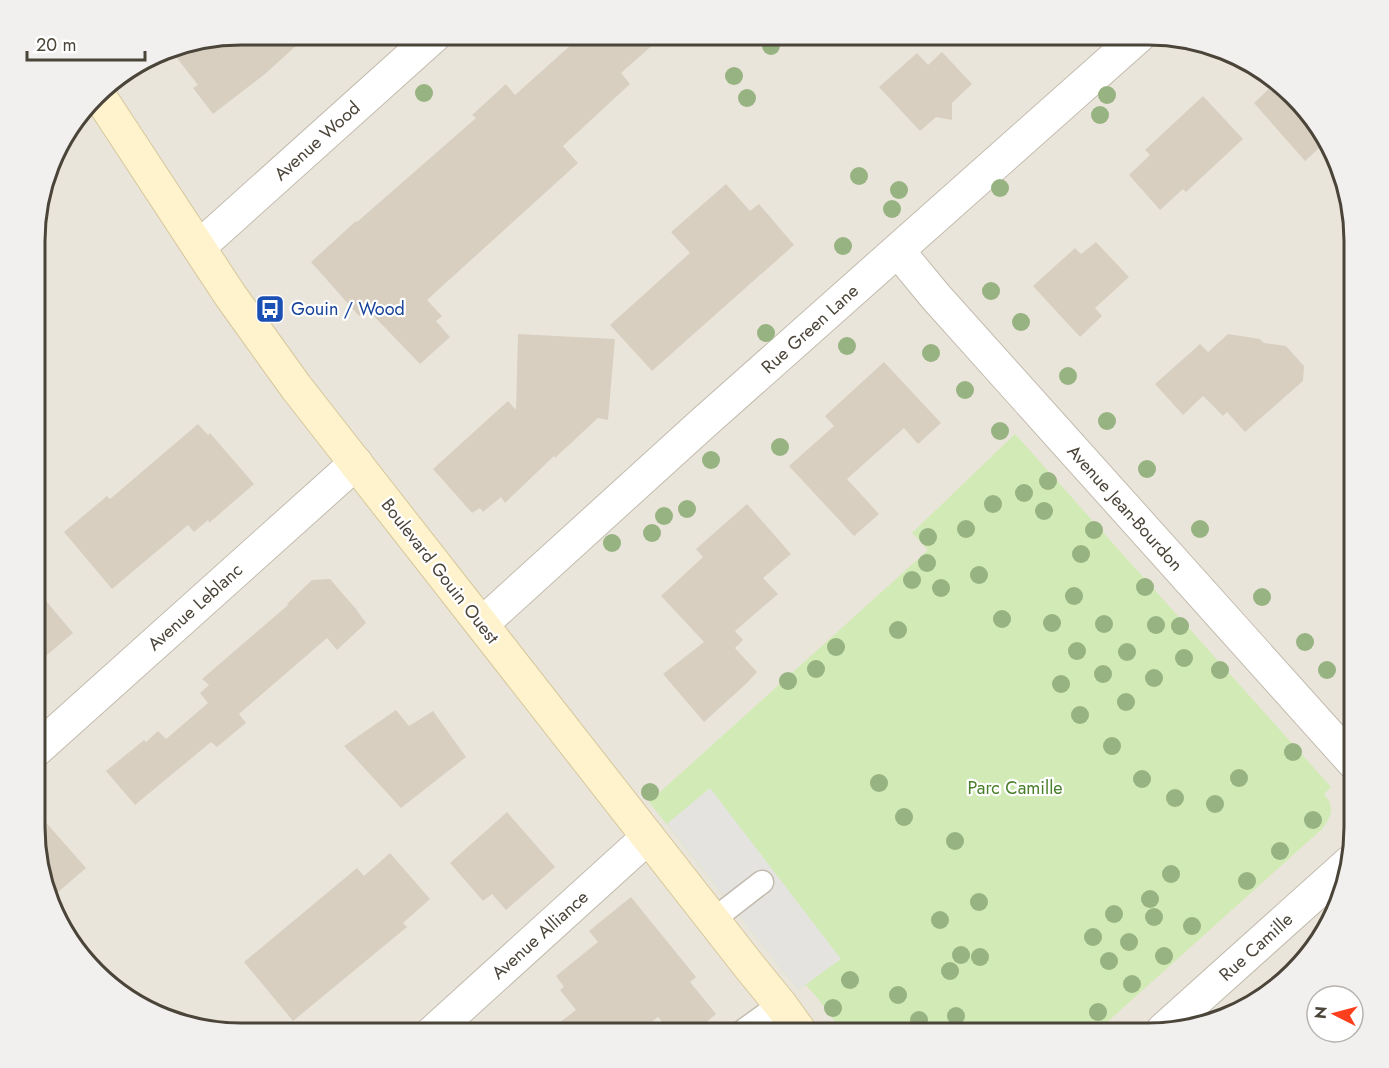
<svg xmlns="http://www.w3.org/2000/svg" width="1389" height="1068" font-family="Jost,sans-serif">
<rect width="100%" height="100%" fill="#f6f3ec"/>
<!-- residential -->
<polygon fill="#eae5da" points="241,35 1162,35 1227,50 1284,85 1333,150 1354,240 1354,841 1339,906 1304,963 1239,1012 1148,1033 227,1033 162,1018 105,983 56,919 35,841 36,213 62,138 105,85 174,46"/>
<!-- green -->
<path fill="#d2eab5" d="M 1015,434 L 1331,787 L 1324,794 C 1335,807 1332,816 1322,829 L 1095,1033 L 863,1033 L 861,1031 L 858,1033 L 843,1033 L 819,1000 L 806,985 L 798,990 L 649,802 L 928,550 L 912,533 Z"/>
<!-- parking -->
<polygon fill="#e5e3e0" points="710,788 841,959 798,990 667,824"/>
<!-- building -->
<g fill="#d8cfc1">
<polygon points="241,34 308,35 265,74 213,114 193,88 198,85 169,48 174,46"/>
<polygon points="582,35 664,35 621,73 630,84 563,146 578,163 427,300 442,316 436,321 450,337 420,364 367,309 359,316 311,262 356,221 357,222 476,118 472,115 506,84 515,95"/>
<polygon points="942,52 972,84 952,103 952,120 936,117 920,131 879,87 917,53 928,65"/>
<polygon points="1277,81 1284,85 1327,141 1305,161 1254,103"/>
<polygon points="1203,96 1243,139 1186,192 1183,189 1160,210 1129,175 1150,155 1145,150"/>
<polygon points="726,184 750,211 759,204 794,245 652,371 610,325 690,253 671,232"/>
<polygon points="1096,242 1129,277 1095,308 1102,316 1080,337 1033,286 1075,248 1081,254"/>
<polygon points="518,334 615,339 608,420 598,418 555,458 554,456 505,503 501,497 483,512 480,508 472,513 433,469 508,401 516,410"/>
<polygon points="1228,334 1260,339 1264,343 1286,346 1304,366 1303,381 1245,432 1227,412 1223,416 1203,396 1183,415 1155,384 1200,344 1208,352"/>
<polygon points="884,362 941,423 918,444 904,428 847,479 879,514 854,536 789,466 834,426 825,416"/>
<polygon points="198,424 208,435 210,433 254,484 209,523 208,520 194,532 188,525 112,589 64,532 107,496 110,499"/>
<polygon points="747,504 791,554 763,578 778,594 735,631 743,640 735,648 757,672 747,683 704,722 663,674 704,642 661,596 703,557 696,549"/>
<polygon points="330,579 356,609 366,623 337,650 327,638 239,714 246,723 217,747 211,742 135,805 106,771 144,740 146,742 158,731 166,739 208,703 200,693 209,685 202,679 288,605 287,604 312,580"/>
<polygon points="36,589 73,633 35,665 35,630"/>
<polygon points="396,710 409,726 433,711 466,757 401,808 344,746"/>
<polygon points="35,810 86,868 50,899 35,841"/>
<polygon points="507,812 555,867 506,910 492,894 483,901 450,863"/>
<polygon points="390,853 430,899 403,923 407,927 293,1021 244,962 357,868 364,876"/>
<polygon points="631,897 696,977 690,982 716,1014 693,1033 671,1033 658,1017 638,1033 546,1033 576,1010 560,990 564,987 556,976 598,942 589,931"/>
</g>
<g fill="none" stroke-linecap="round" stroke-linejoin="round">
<!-- lane casing -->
<g stroke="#c2bbae" stroke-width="25">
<g id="lane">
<polyline points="713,920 762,882"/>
<polyline points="740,1033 780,1004"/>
</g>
</g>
<!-- street casing -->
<g stroke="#c2bbae" stroke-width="35">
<g id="street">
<polyline points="199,247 435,35"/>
<polyline points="898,251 936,297 1354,763"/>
<polyline points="482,624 701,425 1140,35"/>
<polyline points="35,751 356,463"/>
<polyline points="1163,1030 1349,863"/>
<polyline points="432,1033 648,837"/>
</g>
</g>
<!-- secondary casing -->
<g stroke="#d6c79b" stroke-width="35">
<polyline id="secondary" points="98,94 230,295 296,387 749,966 780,1004 801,1033"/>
</g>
<!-- lane -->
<use href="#lane" stroke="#fff" stroke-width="22"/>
<!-- street -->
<use href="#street" stroke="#fff" stroke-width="33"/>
<!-- secondary -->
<use href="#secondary" stroke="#fff3cd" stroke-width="33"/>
</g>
<!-- trees -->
<g fill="#97b381">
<circle cx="771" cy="46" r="9"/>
<circle cx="734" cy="76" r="9"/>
<circle cx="424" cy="93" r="9"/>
<circle cx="1107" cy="95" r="9"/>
<circle cx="747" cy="98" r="9"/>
<circle cx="1100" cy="115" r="9"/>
<circle cx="859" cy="176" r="9"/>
<circle cx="1000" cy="188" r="9"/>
<circle cx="899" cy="190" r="9"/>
<circle cx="892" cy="209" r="9"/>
<circle cx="843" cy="246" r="9"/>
<circle cx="991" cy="291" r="9"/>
<circle cx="1021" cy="322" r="9"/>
<circle cx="766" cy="333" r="9"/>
<circle cx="847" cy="346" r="9"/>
<circle cx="931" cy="353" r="9"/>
<circle cx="1068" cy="376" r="9"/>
<circle cx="965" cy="390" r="9"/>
<circle cx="1107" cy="421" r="9"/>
<circle cx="1000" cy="431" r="9"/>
<circle cx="780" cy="447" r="9"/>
<circle cx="711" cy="460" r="9"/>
<circle cx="1147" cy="469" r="9"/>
<circle cx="1048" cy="481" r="9"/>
<circle cx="1024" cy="493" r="9"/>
<circle cx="993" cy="504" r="9"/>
<circle cx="687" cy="509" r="9"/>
<circle cx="1044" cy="511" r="9"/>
<circle cx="664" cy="516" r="9"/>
<circle cx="966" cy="529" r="9"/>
<circle cx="1200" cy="529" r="9"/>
<circle cx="1094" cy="530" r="9"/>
<circle cx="652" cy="533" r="9"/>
<circle cx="928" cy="537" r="9"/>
<circle cx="612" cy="543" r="9"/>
<circle cx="1081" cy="554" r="9"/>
<circle cx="927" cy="563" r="9"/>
<circle cx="979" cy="575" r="9"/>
<circle cx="912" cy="580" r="9"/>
<circle cx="1145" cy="587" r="9"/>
<circle cx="941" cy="588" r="9"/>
<circle cx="1074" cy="596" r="9"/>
<circle cx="1262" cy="597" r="9"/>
<circle cx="1002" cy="619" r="9"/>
<circle cx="1052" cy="623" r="9"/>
<circle cx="1104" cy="624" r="9"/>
<circle cx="1156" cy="625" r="9"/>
<circle cx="1180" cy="626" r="9"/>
<circle cx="898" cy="630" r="9"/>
<circle cx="1305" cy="642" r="9"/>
<circle cx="836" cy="647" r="9"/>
<circle cx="1077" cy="651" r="9"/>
<circle cx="1127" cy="652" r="9"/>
<circle cx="1184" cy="658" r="9"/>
<circle cx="816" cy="669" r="9"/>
<circle cx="1220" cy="670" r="9"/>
<circle cx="1327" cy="670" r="9"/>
<circle cx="1103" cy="674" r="9"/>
<circle cx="1154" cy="678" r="9"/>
<circle cx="788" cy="681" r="9"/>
<circle cx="1061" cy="684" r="9"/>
<circle cx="1126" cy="702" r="9"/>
<circle cx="1080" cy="715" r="9"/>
<circle cx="1112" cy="746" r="9"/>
<circle cx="1293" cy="752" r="9"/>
<circle cx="1239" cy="778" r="9"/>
<circle cx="1142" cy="779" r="9"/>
<circle cx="879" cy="783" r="9"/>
<circle cx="650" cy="792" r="9"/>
<circle cx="1175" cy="798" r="9"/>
<circle cx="1215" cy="804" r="9"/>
<circle cx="904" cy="817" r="9"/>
<circle cx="1313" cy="820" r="9"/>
<circle cx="955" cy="841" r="9"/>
<circle cx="1280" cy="851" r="9"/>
<circle cx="1171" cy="874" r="9"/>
<circle cx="1247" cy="881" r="9"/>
<circle cx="1150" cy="899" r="9"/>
<circle cx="979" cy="902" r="9"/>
<circle cx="1114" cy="914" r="9"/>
<circle cx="1154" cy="917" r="9"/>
<circle cx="940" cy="920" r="9"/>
<circle cx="1192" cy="926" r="9"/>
<circle cx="1093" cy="937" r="9"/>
<circle cx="1129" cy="942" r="9"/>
<circle cx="961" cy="955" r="9"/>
<circle cx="1164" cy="956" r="9"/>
<circle cx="980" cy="957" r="9"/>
<circle cx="1109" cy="961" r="9"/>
<circle cx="950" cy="971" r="9"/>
<circle cx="850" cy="980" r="9"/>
<circle cx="1132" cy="984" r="9"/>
<circle cx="898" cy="995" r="9"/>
<circle cx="833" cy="1008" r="9"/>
<circle cx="1098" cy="1012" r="9"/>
<circle cx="956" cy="1016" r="9"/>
<circle cx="919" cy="1020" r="9"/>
</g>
<!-- icons -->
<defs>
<g id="bus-square" transform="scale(1.5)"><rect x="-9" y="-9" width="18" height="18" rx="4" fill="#1a4fb4" stroke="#fff"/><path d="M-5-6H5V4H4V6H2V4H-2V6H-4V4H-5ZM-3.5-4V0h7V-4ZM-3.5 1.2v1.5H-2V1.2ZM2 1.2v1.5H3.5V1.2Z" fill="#fff"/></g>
</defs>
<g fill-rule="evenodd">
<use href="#bus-square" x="270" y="309"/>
</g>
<g text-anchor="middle" stroke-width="4.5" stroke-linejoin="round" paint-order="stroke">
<!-- street labels -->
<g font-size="18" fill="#4b4439" stroke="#fff">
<text transform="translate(317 141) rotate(-42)" y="6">Avenue Wood</text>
<text transform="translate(810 329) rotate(-42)" y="6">Rue Green Lane</text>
<text transform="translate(1125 508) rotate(48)" y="6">Avenue Jean-Bourdon</text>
<text transform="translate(440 571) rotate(52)" y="6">Boulevard Gouin Ouest</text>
<text transform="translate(195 607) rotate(-42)" y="6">Avenue Leblanc</text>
<text transform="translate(540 935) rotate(-42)" y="6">Avenue Alliance</text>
<text transform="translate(1256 947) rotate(-42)" y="6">Rue Camille</text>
</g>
<!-- transit labels -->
<g font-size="18" fill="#164399" stroke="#fff" text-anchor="start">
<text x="291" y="315">Gouin / Wood</text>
</g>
<!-- park labels -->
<g font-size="18" fill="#4a7f2a" stroke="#fff">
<text x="1015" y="794">Parc Camille</text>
</g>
</g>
<!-- crop -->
<path d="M0 0H1389V1068H0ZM241 45H1148A196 196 0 0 1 1344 241V827A196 196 0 0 1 1148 1023H241A196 196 0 0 1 45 827V241A196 196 0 0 1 241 45Z" fill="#f1f0ef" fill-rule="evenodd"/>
<path fill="none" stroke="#4b4439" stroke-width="3" d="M241 45H1148A196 196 0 0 1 1344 241V827A196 196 0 0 1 1148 1023H241A196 196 0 0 1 45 827V241A196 196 0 0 1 241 45Z"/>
<!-- north arrow -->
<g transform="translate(1335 1014) rotate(276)"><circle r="28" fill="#ffffff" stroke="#b7b4b0" stroke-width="1.5"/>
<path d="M0-4.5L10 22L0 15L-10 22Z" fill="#fc3f1d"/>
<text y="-9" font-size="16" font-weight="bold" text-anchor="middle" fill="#4b4439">N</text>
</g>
<!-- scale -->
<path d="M27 51v9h118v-9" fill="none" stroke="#4b4439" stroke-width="3"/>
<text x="36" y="51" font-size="18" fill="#4b4439" stroke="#ffffff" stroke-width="4.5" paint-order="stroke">20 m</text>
</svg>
